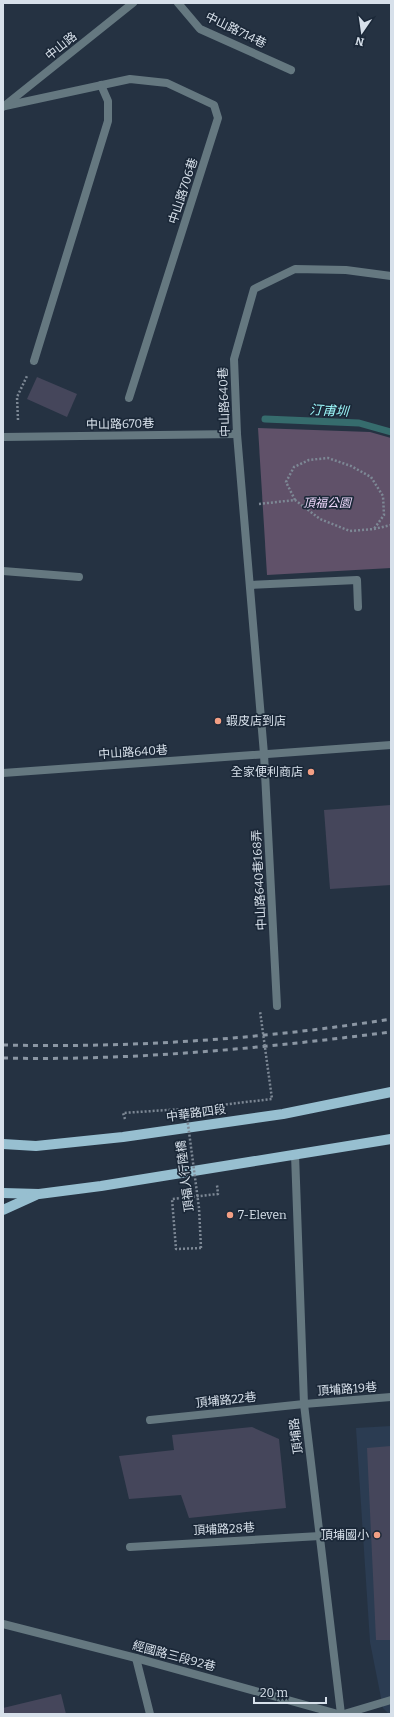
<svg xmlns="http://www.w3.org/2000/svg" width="394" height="1717" font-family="Bitter,'Noto Sans TC',serif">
<rect width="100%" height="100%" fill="#253242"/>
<!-- built -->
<polygon fill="#2b3c52" points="391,1426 391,1714 389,1714 383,1708 370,1642 356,1428"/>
<!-- green -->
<polygon fill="#605169" points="258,428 370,432 391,438 391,568 267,575"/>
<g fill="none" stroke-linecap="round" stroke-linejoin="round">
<!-- stream -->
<polyline stroke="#366c6d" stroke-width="7" points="265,419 359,423 391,432"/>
</g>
<!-- building -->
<g fill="#45465b">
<polygon points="37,377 77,394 67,417 27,399"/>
<polygon points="391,805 391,885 330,889 324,810"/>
<polygon points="252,1427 279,1439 286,1508 189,1518 181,1495 129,1499 119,1456 174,1450 172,1435"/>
<polygon points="391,1446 391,1640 376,1640 367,1448"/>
<polygon points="61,1694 66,1714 3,1714 3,1708"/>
</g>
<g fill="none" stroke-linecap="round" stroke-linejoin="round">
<!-- path -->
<g stroke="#7d8895" stroke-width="2.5" stroke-dasharray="2 2" stroke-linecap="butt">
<polyline points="18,420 17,397 27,376"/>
<polyline points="295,500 286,482 294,467 309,460 328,458 351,466 371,477 383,496 384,515 374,529"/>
<polyline points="259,504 295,500 320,519 350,531 374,529 391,525"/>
<polyline points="125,1119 123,1113 182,1109"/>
<polyline points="201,1248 176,1249 172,1199 218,1194 217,1185"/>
</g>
<!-- service -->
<g stroke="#657880" stroke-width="8">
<polyline points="178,3 200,29 291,70"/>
<polyline points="5,106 130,79 167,83 214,105 218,118 129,398"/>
<polyline points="34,361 108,121 108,101 101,85"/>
<polyline points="3,437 237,434"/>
<polyline points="3,571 79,577"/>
<polyline points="3,773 391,745"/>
<polyline points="277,1006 264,754 237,434 234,359 254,289 295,269 346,270 391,276"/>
<polyline points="150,1420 304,1404 391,1397"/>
<polyline points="130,1547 320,1536"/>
<polyline points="3,1624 136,1658 338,1714"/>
<polyline points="136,1658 150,1714"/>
<polyline points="344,1714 391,1700"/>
</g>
<!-- minor -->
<g stroke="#657880" stroke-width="8">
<polyline points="3,107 133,3"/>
<polyline points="250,585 357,580 358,607"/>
<polyline points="295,1154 304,1404 341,1714"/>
</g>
<!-- primary -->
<g stroke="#97bfd0" stroke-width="10">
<polyline points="3,1144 36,1146 123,1137 283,1114 391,1092"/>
<polyline points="3,1193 39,1194 101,1186 391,1139"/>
<polyline points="3,1210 36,1195"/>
</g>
<!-- rail -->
<g stroke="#8b96a3" stroke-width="3" stroke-dasharray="5 5" stroke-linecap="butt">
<path d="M 3,1045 C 132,1048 264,1039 391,1019"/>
<path d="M 3,1058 C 133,1061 263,1048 391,1032"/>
</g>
<!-- path-bridge -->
<polyline stroke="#7d8895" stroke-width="2.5" stroke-dasharray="2 2" stroke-linecap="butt" points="201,1248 199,1208 186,1109 272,1099 260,1011"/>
</g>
<!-- markers -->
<g fill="#f39f84" stroke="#1b2838" stroke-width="1.5">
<circle cx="218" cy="721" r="4"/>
<circle cx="311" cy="772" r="4"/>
<circle cx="230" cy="1215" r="4"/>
<circle cx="377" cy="1535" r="4"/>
</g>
<g text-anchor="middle" stroke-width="3.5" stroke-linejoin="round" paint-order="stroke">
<!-- street labels -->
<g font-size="12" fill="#d7e0ea" stroke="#1b2838">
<text transform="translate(236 30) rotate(26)" y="4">中山路714巷</text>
<text transform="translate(61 46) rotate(-39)" y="4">中山路</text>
<text transform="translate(183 191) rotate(-72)" y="4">中山路706巷</text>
<text transform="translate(224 402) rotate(-92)" y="4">中山路640巷</text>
<text transform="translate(120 424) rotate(-1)" y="4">中山路670巷</text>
<text transform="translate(133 752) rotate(-4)" y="4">中山路640巷</text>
<text transform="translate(259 880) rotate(-93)" y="4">中山路640巷168弄</text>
<text transform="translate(196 1113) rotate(-8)" y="4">中華路四段</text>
<text transform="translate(185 1176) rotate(-97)" y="4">頂福人行陸橋</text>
<text transform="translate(347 1389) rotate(-4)" y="4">頂埔路19巷</text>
<text transform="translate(226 1400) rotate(-6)" y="4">頂埔路22巷</text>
<text transform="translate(296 1436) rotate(-97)" y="4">頂埔路</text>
<text transform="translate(224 1529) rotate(-3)" y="4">頂埔路28巷</text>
<text transform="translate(174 1656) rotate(15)" y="4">經國路三段92巷</text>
</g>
<!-- park labels -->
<g font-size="12" font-style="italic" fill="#ecd7fa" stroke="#1b2838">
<text x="327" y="507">頂福公園</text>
</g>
<!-- poi labels -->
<g font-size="12" fill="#d7e0ea" stroke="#1b2838" text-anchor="start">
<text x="226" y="725">蝦皮店到店</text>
<text x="303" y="776" text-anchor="end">全家便利商店</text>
<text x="238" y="1219">7-Eleven</text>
<text x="369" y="1539" text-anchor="end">頂埔國小</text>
</g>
<!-- water labels -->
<g font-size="13" font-style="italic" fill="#9bf6f8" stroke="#1b2838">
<text transform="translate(329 410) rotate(3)" y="5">汀甫圳</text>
</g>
</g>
<!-- border -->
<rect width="394" height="1717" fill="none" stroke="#d7e0ea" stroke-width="8"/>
<!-- north arrow -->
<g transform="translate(362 32) rotate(193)" stroke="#1b2838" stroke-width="3" paint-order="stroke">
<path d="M0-3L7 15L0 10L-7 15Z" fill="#d7e0ea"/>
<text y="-6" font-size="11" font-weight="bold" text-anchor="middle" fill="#d7e0ea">N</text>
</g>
<!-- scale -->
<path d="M254 1697v6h72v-6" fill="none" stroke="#d7e0ea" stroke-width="2"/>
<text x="260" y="1697" font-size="12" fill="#d7e0ea" stroke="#1b2838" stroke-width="3" paint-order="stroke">20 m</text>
</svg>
